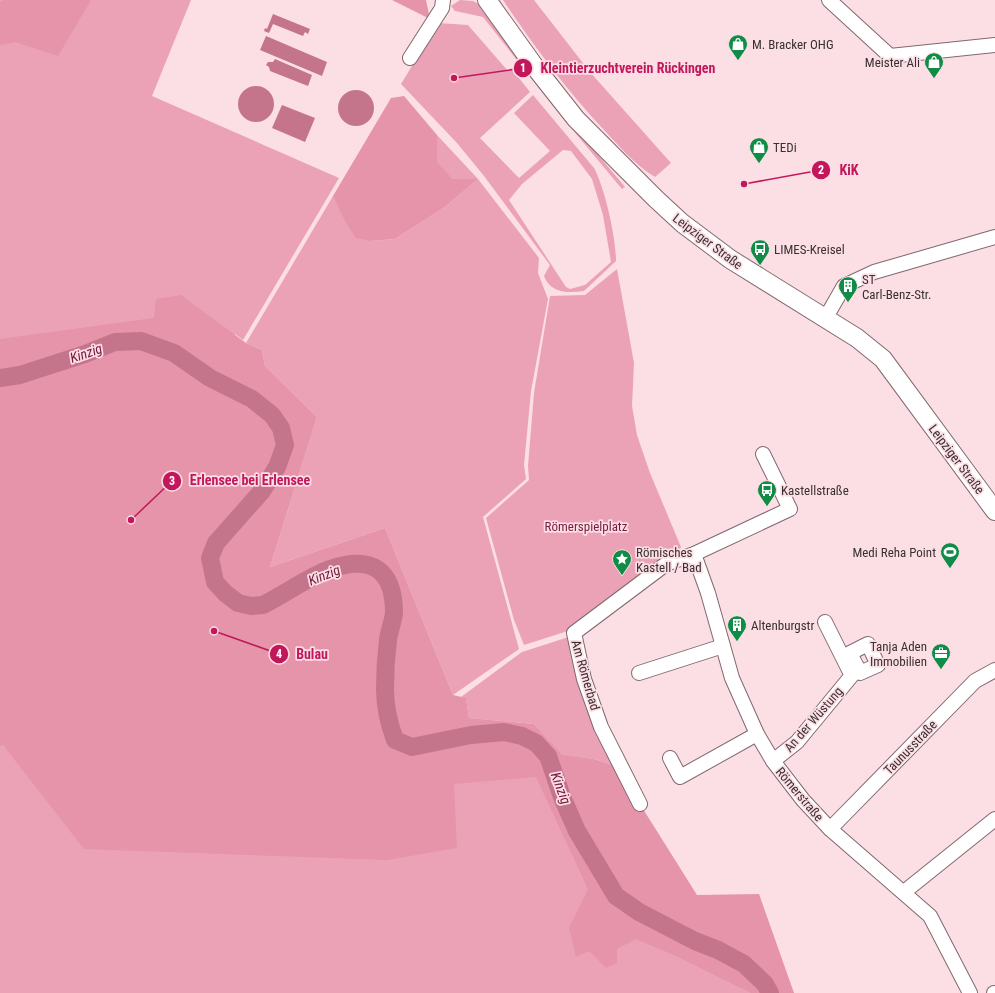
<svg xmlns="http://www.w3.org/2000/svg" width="995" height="993" font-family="'Roboto Condensed',sans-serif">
<rect width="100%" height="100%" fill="#fbdfe5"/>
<!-- green -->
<g fill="#eba2b6" fill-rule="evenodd">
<polygon points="0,0 191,0 152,96 339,178 243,340 235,334 244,549 411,718 551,743 534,724 469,718 466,699 461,697 522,652 572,636 616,766 594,759 565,756 591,790 794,993 0,993"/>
<polygon points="460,0 473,1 479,4 559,108 625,187 622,189 557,111 483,17 455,11 451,6"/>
<path d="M 503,0 L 534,0 L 590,72 L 671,163 L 655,177 C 635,165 620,147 604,130 C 566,89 534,46 503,0 Z"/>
<path d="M 438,23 L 468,25 L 508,71 L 511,68 L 530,92 L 480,138 L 519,178 L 550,151 L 514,113 L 533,95 L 594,168 C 605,188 616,238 616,261 L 584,291 C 568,293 551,294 544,276 L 550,265 L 484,176 L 457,143 L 401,84 ZM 563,150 L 571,151 L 592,179 L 603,215 L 611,262 L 585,285 L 570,289 L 566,287 L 509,200 L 522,184 Z"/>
<polygon points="437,135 478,179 539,258 538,273 548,299 531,391 524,465 526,479 483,517 519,649 453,695 385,528 270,567 317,417 265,366 262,350 246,343 333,196 371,241 395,239 445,207 478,179 453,179 436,162"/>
<polygon points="617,269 634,363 632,406 637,435 650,473 681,547 677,555 571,630 524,645 514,620 486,518 529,480 528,466 534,393 550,296 585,295"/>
</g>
<!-- forest -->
<g fill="#e594aa">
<polygon points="4,0 91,0 58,56 15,42 0,45 0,2"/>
<polygon points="392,0 426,0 430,19"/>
<polygon points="404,96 437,135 437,162 453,179 478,179 445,207 395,239 371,241 356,238 345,221 333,196 391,98"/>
<polygon points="181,295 246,343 262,350 265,366 317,417 270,567 385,528 453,695 466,698 469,718 534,724 562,755 594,759 616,766 697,895 759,894 794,993 751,993 676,956 636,939 617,949 617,963 606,968 589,951 576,957 569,928 588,889 536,777 454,784 457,848 387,860 84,849 3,745 0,746 0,339 154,318 156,299"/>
</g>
<!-- water -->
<g fill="#c4758c">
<polygon points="273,14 310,29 308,34 305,32 303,36 273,24 269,33 264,31 265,28 267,29"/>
<polygon points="266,36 327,62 322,76 260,50"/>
<polygon points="275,59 312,75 308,86 270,71 269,67 266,65 268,62 273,62"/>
<circle cx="256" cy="104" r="18"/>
<circle cx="356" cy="108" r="18"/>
<polygon points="282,105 315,118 305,142 272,128"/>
</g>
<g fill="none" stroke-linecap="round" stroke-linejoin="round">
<!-- river -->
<path stroke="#c4758c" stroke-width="18" d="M 0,378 L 20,375 L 85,354 L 115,342 L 141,341 L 174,353 L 210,378 L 252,399 L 272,415 L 281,428 L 285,445 L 277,467 L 262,491 L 216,543 L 210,558 L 215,582 L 225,593 L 238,603 L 251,606 L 263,605 C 285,594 308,577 330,569 C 371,555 394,569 394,613 C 393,622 389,631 388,640 C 386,656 385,673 385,689 C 385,707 389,724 395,740 L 412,747 L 471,735 L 504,732 L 522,736 L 536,743 L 548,756 L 562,797 L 577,831 L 616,896 L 639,912 L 695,941 L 718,950 L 744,964 L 765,984 L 770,993"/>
<!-- minor casing -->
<g stroke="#81686e" stroke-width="16">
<g id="minor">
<polyline points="829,0 890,56 995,45"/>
<polyline points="410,58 442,8 443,0"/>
<polyline points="825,319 844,286 874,272 995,237"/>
<polyline points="694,554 708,593 732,678 757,734 773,761 803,800 830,829 930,916 970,993"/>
<polyline points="825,622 849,670"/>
<polygon points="868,644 878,665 860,673 850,653"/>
<polyline points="639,673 723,646"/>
<polyline points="670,758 680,777 757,734"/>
<polyline points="773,761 797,742 858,668"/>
<polyline points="640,804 601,727 584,679 574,633 666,564 694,554 790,509 763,454"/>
<polyline points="830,829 975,681 995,670"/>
<polyline points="904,892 995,819"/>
<polyline points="994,993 995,993"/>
</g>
</g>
<!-- major casing -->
<g stroke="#81686e" stroke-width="20">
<polyline id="major" points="487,0 535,67 576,119 656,199 682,223 730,259 857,338 883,359 995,511"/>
</g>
<!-- minor -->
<use href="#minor" stroke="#fff" stroke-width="14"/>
<!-- major -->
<use href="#major" stroke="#fff" stroke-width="18"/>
</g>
<!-- icons -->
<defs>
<g id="shop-pin" transform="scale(1)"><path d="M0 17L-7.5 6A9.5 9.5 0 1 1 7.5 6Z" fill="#108c47" stroke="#fbdfe5"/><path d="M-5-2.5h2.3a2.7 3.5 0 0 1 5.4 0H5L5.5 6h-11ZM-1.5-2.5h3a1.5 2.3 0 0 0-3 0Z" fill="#fff"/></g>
<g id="bus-pin" transform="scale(1)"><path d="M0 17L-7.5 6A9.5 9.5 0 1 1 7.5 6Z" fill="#108c47" stroke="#fbdfe5"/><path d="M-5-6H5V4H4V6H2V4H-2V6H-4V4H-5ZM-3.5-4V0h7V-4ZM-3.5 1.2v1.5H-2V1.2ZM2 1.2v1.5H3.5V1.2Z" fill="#fff"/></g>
<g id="building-pin" transform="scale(1)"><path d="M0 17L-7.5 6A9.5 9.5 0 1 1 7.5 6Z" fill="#108c47" stroke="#fbdfe5"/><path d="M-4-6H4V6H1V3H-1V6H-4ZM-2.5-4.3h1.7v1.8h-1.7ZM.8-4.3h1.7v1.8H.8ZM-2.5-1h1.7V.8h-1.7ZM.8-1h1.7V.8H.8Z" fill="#fff"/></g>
<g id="stadium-pin" transform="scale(1)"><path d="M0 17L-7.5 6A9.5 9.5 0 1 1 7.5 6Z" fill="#108c47" stroke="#fbdfe5"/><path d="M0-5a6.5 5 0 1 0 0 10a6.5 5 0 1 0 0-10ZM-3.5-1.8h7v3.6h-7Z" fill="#fff"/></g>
<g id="sight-pin" transform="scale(1)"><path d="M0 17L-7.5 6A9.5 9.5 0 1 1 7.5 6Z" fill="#108c47" stroke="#fbdfe5"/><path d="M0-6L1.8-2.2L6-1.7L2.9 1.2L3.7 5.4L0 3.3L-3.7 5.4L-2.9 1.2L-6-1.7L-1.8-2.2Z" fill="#fff"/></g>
<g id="office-pin" transform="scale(1)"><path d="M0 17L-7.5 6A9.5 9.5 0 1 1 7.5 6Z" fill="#108c47" stroke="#fbdfe5"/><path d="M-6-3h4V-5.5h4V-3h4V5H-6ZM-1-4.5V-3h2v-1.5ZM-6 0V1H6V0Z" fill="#fff"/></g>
</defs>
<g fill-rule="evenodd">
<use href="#shop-pin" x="738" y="44"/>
<use href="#shop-pin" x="934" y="62"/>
<use href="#shop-pin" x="759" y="147"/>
<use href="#bus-pin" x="760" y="249"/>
<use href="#building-pin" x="848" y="286"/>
<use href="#bus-pin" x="767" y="490"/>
<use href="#stadium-pin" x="950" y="552"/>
<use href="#sight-pin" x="622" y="559"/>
<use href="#building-pin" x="737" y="625"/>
<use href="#office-pin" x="941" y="653"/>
</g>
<g text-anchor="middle" stroke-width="3.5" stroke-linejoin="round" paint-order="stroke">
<!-- poi labels -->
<g font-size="13" fill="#3a3032" stroke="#fbdfe5" text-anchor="start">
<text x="752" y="49">M. Bracker OHG</text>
<text x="920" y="67" text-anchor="end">Meister Ali</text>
<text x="773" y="152">TEDi</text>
<text x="774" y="254">LIMES-Kreisel</text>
<text x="862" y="284">ST<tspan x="862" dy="15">Carl-Benz-Str.</tspan></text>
<text x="781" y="495">Kastellstraße</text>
<text x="636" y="557">Römisches<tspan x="636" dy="15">Kastell / Bad</tspan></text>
<text x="936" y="557" text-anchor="end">Medi Reha Point</text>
<text x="751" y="630">Altenburgstr</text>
<text x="927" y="651" text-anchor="end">Tanja Aden<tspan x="927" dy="15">Immobilien</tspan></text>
</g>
<!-- street labels -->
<g font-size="13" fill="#3a3032" stroke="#fbdfe5">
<text transform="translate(708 241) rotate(37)" y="5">Leipziger Straße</text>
<text transform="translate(957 459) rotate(53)" y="5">Leipziger Straße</text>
<text transform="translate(586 675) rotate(74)" y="5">Am Römerbad</text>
<text transform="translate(813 719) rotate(-49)" y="5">An der Wüstung</text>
<text transform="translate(910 747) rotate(-46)" y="5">Taunusstraße</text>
<text transform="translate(800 794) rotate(50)" y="5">Römerstraße</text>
</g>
<!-- park labels -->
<g font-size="13" fill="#791b40" stroke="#fbdfe5">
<text x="586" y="531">Römerspielplatz</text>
</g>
<!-- water labels -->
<g font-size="14" font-style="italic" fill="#75163d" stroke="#fbdfe5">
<text transform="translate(86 353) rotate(-19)" y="5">Kinzig</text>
<text transform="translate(324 575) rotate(-22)" y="5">Kinzig</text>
<text transform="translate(561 788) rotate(69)" y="5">Kinzig</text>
</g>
</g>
<!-- callouts -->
<path fill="none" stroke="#c2185b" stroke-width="1.5" d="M454 78L523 68M744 184L821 170M131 520L172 481M214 631L279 654"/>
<g fill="#c2185b" stroke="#fbdfe5" stroke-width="1.5">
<circle cx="454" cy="78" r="4"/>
<circle cx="744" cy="184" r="4"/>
<circle cx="131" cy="520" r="4"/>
<circle cx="214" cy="631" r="4"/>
<circle cx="523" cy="68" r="10"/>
<circle cx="821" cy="170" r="10"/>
<circle cx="172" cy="481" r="10"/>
<circle cx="279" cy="654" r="10"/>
</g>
<g font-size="12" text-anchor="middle" font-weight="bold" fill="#fff">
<text x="523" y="72">1</text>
<text x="821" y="174">2</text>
<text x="172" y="485">3</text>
<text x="279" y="658">4</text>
</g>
<g font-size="14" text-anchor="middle" font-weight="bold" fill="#c2185b" stroke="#fbdfe5" stroke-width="3.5" stroke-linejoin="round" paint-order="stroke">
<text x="628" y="73">Kleintierzuchtverein Rückingen</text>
<text x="849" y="175">KiK</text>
<text x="250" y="485">Erlensee bei Erlensee</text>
<text x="312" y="659">Bulau</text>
</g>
</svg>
